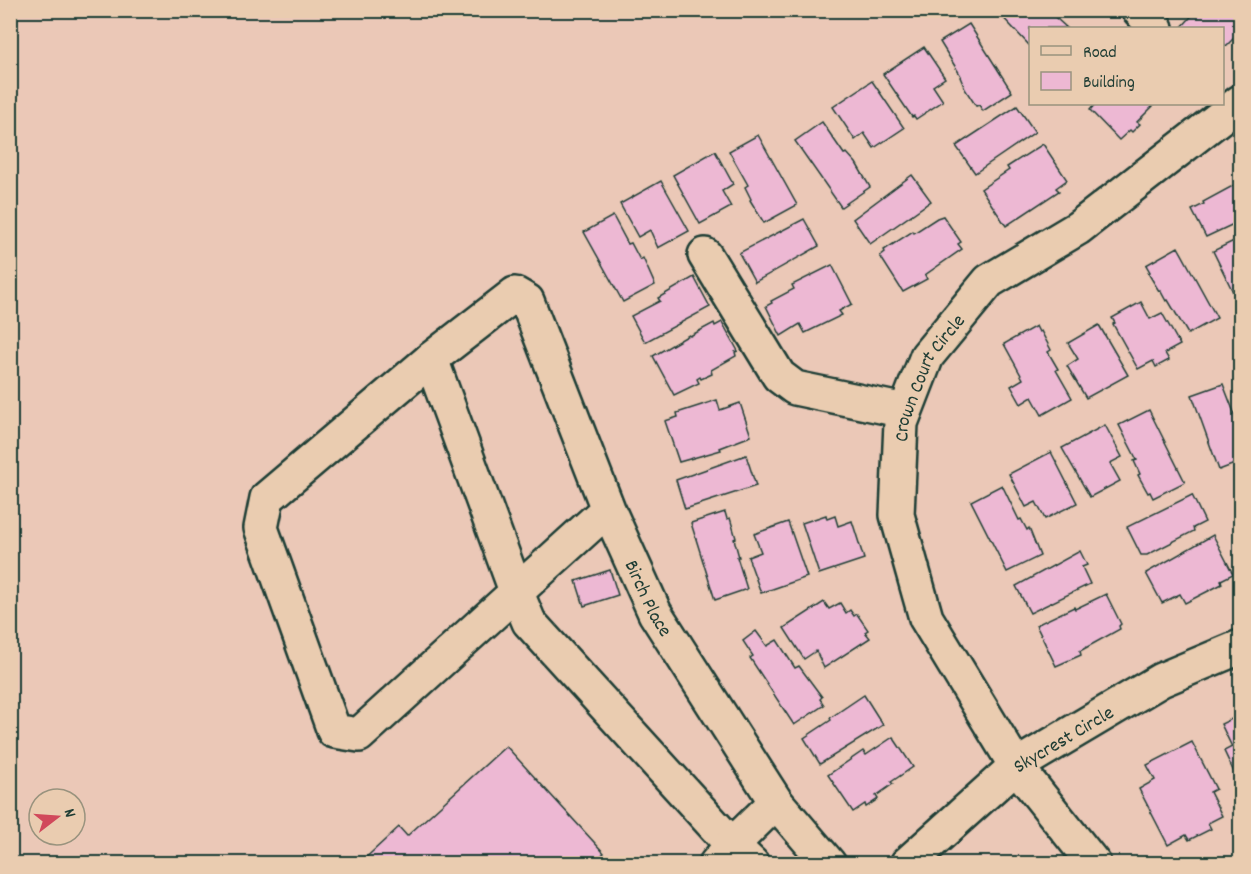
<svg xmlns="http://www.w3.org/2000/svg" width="1251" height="874" font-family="Dekko,sans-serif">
<rect width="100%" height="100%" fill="#ebc8b7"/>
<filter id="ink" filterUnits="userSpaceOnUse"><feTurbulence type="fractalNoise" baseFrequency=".0167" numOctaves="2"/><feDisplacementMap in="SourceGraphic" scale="12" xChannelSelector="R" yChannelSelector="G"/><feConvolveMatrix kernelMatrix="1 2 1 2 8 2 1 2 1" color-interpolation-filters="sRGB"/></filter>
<g filter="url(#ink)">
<!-- building -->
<g fill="#edb8d3" stroke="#1f3d34" stroke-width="1.5">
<polygon points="996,10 1047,10 1067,28 1030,28 1030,46"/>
<polygon points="1197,10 1240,10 1240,32 1226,46 1222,42 1222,28 1181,28"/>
<polygon points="969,24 1012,92 983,111 979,105 976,106 965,89 960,77 961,76 940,42"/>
<polygon points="924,47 945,78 933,86 943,101 916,119 914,116 912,117 883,74"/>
<polygon points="872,81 904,128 874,148 864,133 855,140 833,107"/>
<polygon points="1095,104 1153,104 1154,105 1137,122 1140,124 1132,132 1130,130 1119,140 1090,110"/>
<polygon points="1017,106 1035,132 975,173 956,146"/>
<polygon points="822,122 844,154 847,153 856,163 870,187 841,207 795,141"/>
<polygon points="758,135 797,205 764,223 750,200 751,199 745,187 748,185 729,151"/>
<polygon points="1043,144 1067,180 1056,188 1059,191 1006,226 981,189 1009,170 1007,167"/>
<polygon points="715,151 733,184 722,191 731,207 700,224 673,175"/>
<polygon points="912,175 931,201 870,244 853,219"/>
<polygon points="661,181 689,231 658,248 650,230 638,237 620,204"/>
<polygon points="1240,182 1240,221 1206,237 1192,210 1204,204 1203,202"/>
<polygon points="613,216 628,244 631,243 640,260 643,258 655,285 623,302 584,232"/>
<polygon points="943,216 961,242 958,244 962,249 925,275 927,279 903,292 880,256 885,252 884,250 913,231 914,233 937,218"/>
<polygon points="804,219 819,246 755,282 739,253"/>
<polygon points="1240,238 1240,306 1213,251"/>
<polygon points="1178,247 1217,318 1188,334 1168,300 1166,301 1160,290 1159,291 1148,273 1150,272 1146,265"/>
<polygon points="832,265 852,304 839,311 842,315 805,333 800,324 781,336 766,306 772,303 771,301 794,289 792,285"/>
<polygon points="694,277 710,307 645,342 631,316 660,301 658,298"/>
<polygon points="1141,302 1150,319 1162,313 1180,345 1165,353 1169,360 1156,367 1153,361 1138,369 1113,324 1115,323 1112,318"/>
<polygon points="722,322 738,351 735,352 736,356 711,370 712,374 701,379 700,377 697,379 699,383 674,395 653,356 689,335 690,336 714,323 715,326"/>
<polygon points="1099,325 1128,375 1086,398 1067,366 1078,359 1068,343"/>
<polygon points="1036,326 1039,332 1041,331 1051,350 1048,352 1058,369 1056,370 1072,398 1042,415 1032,397 1021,404 1011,386 1023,379 1004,344"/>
<polygon points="1223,384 1235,415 1238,414 1240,422 1240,462 1219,470 1192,395"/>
<polygon points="717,400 720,410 740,403 751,436 720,448 721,450 679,462 665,421 678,417 677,413"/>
<polygon points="1149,410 1185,482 1153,498 1150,492 1148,493 1138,475 1140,474 1134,461 1137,460 1119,425"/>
<polygon points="1105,425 1122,457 1110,463 1120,481 1090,497 1062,448"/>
<polygon points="1051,452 1077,503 1045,519 1036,502 1026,507 1009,474"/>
<polygon points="746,455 756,486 685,509 676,480"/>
<polygon points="1002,485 1019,520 1021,519 1027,530 1029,528 1040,556 1007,572 971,501"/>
<polygon points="1192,495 1205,522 1193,528 1194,531 1147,555 1141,555 1127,527"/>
<polygon points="725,512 727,519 730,518 736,538 734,539 739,557 737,557 747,589 715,600 691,523"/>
<polygon points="826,515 827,519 835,516 838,526 852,521 864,559 819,574 802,523"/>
<polygon points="788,522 807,577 761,593 748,557 761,552 754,534"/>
<polygon points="1213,535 1233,574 1221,580 1222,584 1185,603 1180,594 1162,603 1146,573"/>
<polygon points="1080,551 1087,565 1082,567 1090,584 1030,613 1016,586"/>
<polygon points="610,570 618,595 584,606 576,581"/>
<polygon points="1106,594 1121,624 1119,626 1120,629 1080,651 1081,655 1056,666 1036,625 1074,607 1075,609"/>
<polygon points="824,602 829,609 840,603 846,613 850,610 854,616 857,614 868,630 865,632 870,638 824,668 816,651 804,659 784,628"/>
<polygon points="756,631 767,646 777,640 795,668 799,666 822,697 820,699 824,705 794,725 750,658 753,656 743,641"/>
<polygon points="864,695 883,725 820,764 804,738 831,720 830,718"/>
<polygon points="1240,715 1240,785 1224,751 1232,747 1221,724"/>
<polygon points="893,737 913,767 891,782 893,784 876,796 878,799 866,807 865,804 853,812 828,775 863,751 866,755"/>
<polygon points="1192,742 1216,789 1210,792 1222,816 1208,823 1211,829 1189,840 1186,835 1168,845 1139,789 1155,780 1147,765"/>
<polygon points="506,746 604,853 592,864 359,864 399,827 407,836"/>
</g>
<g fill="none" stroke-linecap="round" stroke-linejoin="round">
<!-- minor casing -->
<g stroke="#1f3d34" stroke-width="38">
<g id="minor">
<polyline points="1139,10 1156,28"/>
<polyline points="705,255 779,376 795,388 905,411"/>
<polyline points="431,359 516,591 529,622 732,845 752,864"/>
<path id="s1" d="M 608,509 L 359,735 L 334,731 L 261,528 L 267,498 L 431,359 L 515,294 L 527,301 L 608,509 L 655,613 L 776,802 L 829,864"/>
<polyline points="716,864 732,845 776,802"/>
<path id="s2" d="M 907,864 L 1016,766 L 1161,680 L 1240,647"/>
<path id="s3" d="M 1094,864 L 1016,766 L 926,618 L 897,515 L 901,423 L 927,356 L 989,281 L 1078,228 L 1240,102"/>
</g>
</g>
<!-- minor -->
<use href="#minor" stroke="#eaccb0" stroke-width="33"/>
</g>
</g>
<g text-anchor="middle" stroke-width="5" stroke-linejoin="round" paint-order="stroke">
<!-- street labels -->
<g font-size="20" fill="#1f3d34" stroke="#eaccb0">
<text dy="7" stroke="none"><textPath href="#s3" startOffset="550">Crown Court Circle</textPath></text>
<text dy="7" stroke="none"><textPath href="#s1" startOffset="1264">Birch Place</textPath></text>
<text dy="7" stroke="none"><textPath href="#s2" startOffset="201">Skycrest Circle</textPath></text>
</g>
</g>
<!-- margin -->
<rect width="1251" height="874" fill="none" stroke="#eaccb0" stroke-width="36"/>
<rect x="18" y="18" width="1215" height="838" fill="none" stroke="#1f3d34" stroke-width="2" filter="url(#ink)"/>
<!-- legend -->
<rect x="1029" y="27" width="195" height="78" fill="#eaccb0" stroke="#99937e" stroke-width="1.5"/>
<rect x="1041" y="46" width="30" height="9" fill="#eaccb0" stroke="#99937e" stroke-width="1.5"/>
<text x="1083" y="57" font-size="18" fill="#1f3d34">Road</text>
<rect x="1041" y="72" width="30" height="18" fill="#edb8d3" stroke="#99937e" stroke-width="1.5"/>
<text x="1083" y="87" font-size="18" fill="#1f3d34">Building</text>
<!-- north arrow -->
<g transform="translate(57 817) rotate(73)"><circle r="28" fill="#eaccb0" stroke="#99937e" stroke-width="1.5"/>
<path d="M0-4.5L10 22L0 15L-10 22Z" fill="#d1495b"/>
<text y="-9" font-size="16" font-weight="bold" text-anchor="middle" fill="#1f3d34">N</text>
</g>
</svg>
